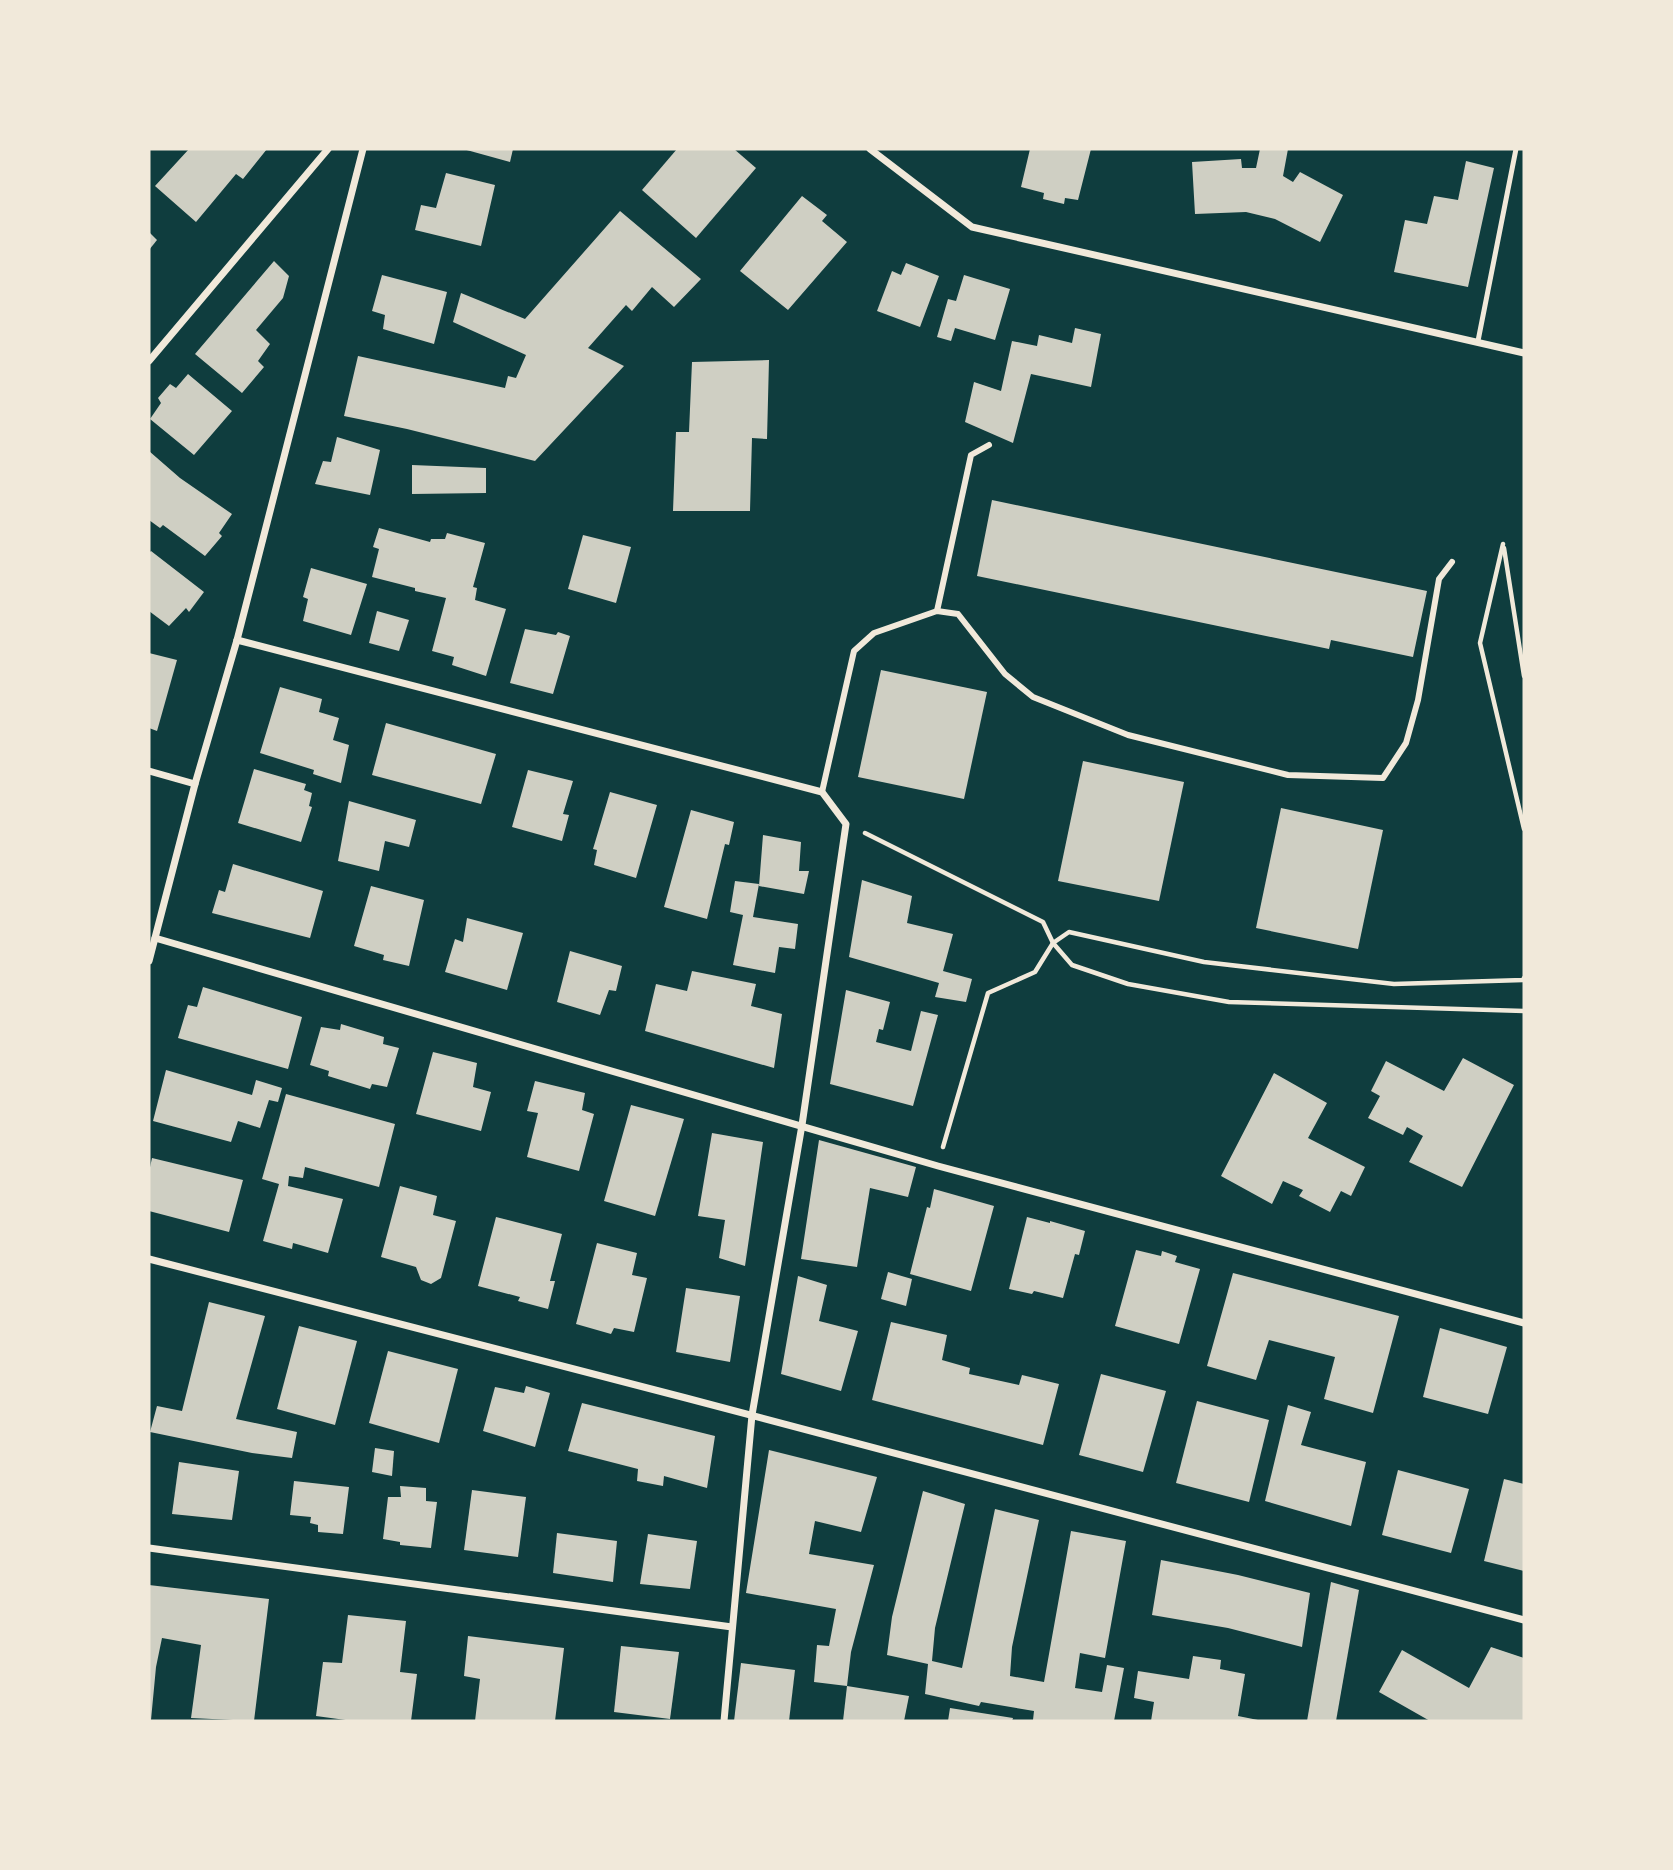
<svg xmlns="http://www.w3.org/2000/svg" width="1673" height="1870" font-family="'Archivo Narrow',sans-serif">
<rect width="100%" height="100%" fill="#0f3d3e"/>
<!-- building -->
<g fill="#cfcfc3">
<polygon points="189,149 267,149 243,179 236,174 196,222 155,186"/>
<polygon points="463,149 513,149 510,162"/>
<polygon points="677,149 734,149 756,168 696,238 642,190"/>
<polygon points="1030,149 1091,149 1078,200 1065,198 1064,204 1043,199 1044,193 1021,187"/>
<polygon points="1260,149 1288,149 1283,176 1293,182 1300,172 1343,195 1320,242 1275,219 1246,212 1195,214 1192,162 1241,159 1242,168 1256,168"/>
<polygon points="1466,161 1494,168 1468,287 1394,272 1405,220 1427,224 1434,196 1458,200"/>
<polygon points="446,173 495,185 481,246 415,230 421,205 436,208"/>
<polygon points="802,196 827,215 822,221 847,242 788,310 740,271"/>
<polygon points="620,211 701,279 674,307 652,287 632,311 626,305 588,348 624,366 535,461 407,429 344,416 358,356 505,388 508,376 516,378 526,355 453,322 461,293 525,319"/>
<polygon points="149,232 157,240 149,250"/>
<polygon points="274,261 289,276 283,298 256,330 270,344 258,361 264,367 242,393 195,354"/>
<polygon points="906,263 939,276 920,327 877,311 892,271 901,275"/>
<polygon points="382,275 447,292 434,344 383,329 385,315 372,311"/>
<polygon points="964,275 1010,289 995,340 955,328 951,341 937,337 948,299 956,301"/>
<polygon points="1075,328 1101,334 1091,387 1031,374 1013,443 965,422 974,382 1001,391 1012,341 1037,346 1039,335 1072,343"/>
<polygon points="769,360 767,439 752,438 750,511 673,511 676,432 689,432 692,362"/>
<polygon points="188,374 232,411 194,455 150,419 161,403 158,398 170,384 176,388"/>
<polygon points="337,437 380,450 370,495 315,484 323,461 331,462"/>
<polygon points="149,451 180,478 232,514 219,533 222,536 205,556 163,525 160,528 149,520"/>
<polygon points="412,465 486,468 486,493 412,494"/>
<polygon points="992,500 1427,591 1413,657 1331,640 1329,649 977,576"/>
<polygon points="379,528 430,542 431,539 445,539 447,533 485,543 473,587 477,588 475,600 506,609 486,676 452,665 454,657 432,651 446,598 415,591 415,588 372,577 379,549 373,547"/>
<polygon points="583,535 631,547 616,603 568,589"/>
<polygon points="151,551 204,592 189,612 186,608 169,626 149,611 149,553"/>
<polygon points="311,568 367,584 351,635 303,621 308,599 303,597"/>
<polygon points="377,611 409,620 399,651 369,643"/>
<polygon points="525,629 556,635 558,632 570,636 553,694 510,683"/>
<polygon points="149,653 177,660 157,731 149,728"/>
<polygon points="881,670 987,692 964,799 858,777"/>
<polygon points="280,687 322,699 319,712 339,718 333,740 349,745 341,783 313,774 314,770 260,753"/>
<polygon points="386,723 496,754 481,804 372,775"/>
<polygon points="1083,761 1184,782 1159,901 1058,881"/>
<polygon points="254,769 306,784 304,790 312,793 309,806 312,807 301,842 238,823"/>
<polygon points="528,770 573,781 563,814 569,815 562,841 512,827"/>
<polygon points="610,792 657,805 636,878 594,865 597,850 593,849"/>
<polygon points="349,801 416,820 409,847 385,841 379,871 338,861"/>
<polygon points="1281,808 1383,830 1358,949 1256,928"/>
<polygon points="691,810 734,822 729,845 725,844 707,919 664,907"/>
<polygon points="763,835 801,842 799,871 809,871 804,894 759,886"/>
<polygon points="233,864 323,891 310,938 212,913 219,890 225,892"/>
<polygon points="862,880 912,896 907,923 953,934 943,971 972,979 966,1002 935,997 939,983 849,957"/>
<polygon points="735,881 759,884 753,917 798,924 795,949 779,947 775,973 733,965 743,915 730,912"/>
<polygon points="371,886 424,900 409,966 383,960 384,955 354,946"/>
<polygon points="467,918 523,933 507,990 445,972 455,939 463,942"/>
<polygon points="570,951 622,966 616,991 609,990 600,1015 557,1002"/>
<polygon points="692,971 756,984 751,1006 782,1014 774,1068 645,1031 656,984 687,991"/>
<polygon points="203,987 302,1017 288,1069 178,1038 188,1005 197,1007"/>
<polygon points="846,990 890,1002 883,1030 879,1029 876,1042 911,1051 921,1011 938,1015 913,1106 830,1084"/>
<polygon points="341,1024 384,1037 383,1044 399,1048 387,1087 372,1084 370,1089 328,1076 329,1071 310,1065 321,1027 340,1030"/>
<polygon points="433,1052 477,1063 473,1087 491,1092 481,1131 416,1114"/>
<polygon points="1463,1058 1514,1085 1462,1187 1409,1162 1423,1136 1407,1127 1403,1135 1368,1118 1380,1096 1371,1091 1386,1061 1444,1091"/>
<polygon points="166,1070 252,1095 256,1080 282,1088 278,1102 269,1100 260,1128 238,1121 231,1142 153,1121"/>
<polygon points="1274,1073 1327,1103 1308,1138 1365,1167 1351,1196 1341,1191 1330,1212 1299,1196 1303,1190 1283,1181 1272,1204 1221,1176"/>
<polygon points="535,1081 585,1093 582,1110 594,1114 579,1171 527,1157 538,1113 527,1111"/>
<polygon points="286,1094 395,1124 379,1187 305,1167 303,1178 289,1176 288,1186 343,1199 328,1253 293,1243 292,1249 263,1241 279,1184 262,1179"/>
<polygon points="631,1105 684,1119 655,1216 604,1201"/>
<polygon points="712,1133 763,1142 745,1266 719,1258 725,1220 698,1216"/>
<polygon points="819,1140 916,1167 908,1197 870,1188 857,1267 801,1259"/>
<polygon points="152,1158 243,1180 229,1232 149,1211 149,1172"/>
<polygon points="400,1186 437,1196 433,1215 456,1221 441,1278 431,1284 421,1280 416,1267 381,1257"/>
<polygon points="934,1189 994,1206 971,1291 910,1274 927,1207 930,1208"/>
<polygon points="496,1217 562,1234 550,1281 555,1281 548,1309 518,1301 520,1297 478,1286"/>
<polygon points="1027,1217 1050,1223 1050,1221 1085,1231 1079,1255 1075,1254 1063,1298 1034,1291 1032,1294 1009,1289"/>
<polygon points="597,1243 637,1253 632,1275 647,1278 634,1332 614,1328 611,1334 576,1324"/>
<polygon points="1136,1250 1161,1256 1162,1251 1177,1256 1175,1262 1200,1269 1179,1344 1115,1326"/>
<polygon points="888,1272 912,1279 906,1306 881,1299"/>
<polygon points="1233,1273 1399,1316 1373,1413 1324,1399 1335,1357 1269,1340 1256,1380 1207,1366"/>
<polygon points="798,1276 827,1285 819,1321 858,1331 841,1391 781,1374"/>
<polygon points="686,1288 740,1296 730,1362 676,1352"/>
<polygon points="209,1302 265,1316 236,1419 297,1432 292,1458 252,1453 150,1432 157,1406 182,1411"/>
<polygon points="891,1322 947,1335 942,1360 970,1368 969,1374 1019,1385 1022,1375 1059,1384 1043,1445 872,1400"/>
<polygon points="299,1326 357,1341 335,1425 277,1409"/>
<polygon points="1440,1328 1507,1347 1488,1414 1423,1397"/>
<polygon points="388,1351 458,1369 439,1443 369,1423"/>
<polygon points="1101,1374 1166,1391 1143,1472 1079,1455"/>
<polygon points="526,1386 550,1393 535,1447 483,1431 495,1387 524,1393"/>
<polygon points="1197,1401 1269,1420 1249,1502 1176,1483"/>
<polygon points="582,1403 715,1436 707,1488 664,1476 663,1486 637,1481 638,1469 568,1451"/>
<polygon points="1288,1405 1311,1412 1301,1445 1366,1462 1351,1526 1265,1501"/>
<polygon points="375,1448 394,1451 392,1476 372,1472"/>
<polygon points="769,1450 877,1477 861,1532 815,1521 809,1554 874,1565 851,1652 847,1686 814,1682 817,1645 829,1646 836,1609 746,1593"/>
<polygon points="179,1462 239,1471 232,1520 172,1514"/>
<polygon points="1398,1470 1469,1489 1451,1553 1382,1535"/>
<polygon points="1504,1479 1524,1484 1524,1571 1484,1561"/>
<polygon points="294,1481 349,1487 343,1534 318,1532 318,1525 310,1523 311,1517 290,1515"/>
<polygon points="400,1486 426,1488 426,1501 437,1502 431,1548 400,1545 400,1542 383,1539 388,1497 401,1497"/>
<polygon points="472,1490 526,1497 518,1557 464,1550"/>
<polygon points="923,1491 965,1504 935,1628 932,1661 962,1668 995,1509 1039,1520 1012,1647 1010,1676 1044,1682 1071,1531 1126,1541 1105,1658 1080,1653 1075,1688 1102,1692 1107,1665 1124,1668 1114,1721 1041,1721 1033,1720 1034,1711 981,1702 979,1706 925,1694 928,1664 887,1655 892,1617"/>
<polygon points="557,1533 617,1541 613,1582 553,1573"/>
<polygon points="648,1534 697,1541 690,1589 640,1584"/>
<polygon points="1161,1560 1238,1575 1310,1593 1302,1647 1228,1628 1152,1615"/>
<polygon points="1331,1582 1359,1590 1336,1721 1307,1721"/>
<polygon points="149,1585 269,1599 254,1721 191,1718 201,1645 162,1638 156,1667 151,1720 149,1720"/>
<polygon points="348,1615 406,1621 400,1672 417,1674 411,1721 353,1721 316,1716 323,1662 342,1663"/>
<polygon points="468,1636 564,1648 555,1721 475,1721 480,1679 464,1676"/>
<polygon points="621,1646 679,1652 670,1719 614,1712"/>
<polygon points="1491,1647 1524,1658 1524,1721 1430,1721 1379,1692 1402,1650 1469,1688"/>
<polygon points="1193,1656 1221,1660 1220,1669 1245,1674 1238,1716 1263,1721 1151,1721 1154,1702 1134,1698 1138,1671 1189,1679"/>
<polygon points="741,1663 795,1670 789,1721 734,1721"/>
<polygon points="847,1686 909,1696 904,1721 843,1721"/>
<polygon points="950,1708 1013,1718 1012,1721 948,1721"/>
</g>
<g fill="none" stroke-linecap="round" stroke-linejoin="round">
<!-- path -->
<g stroke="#f1e9da" stroke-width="4.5">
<polyline points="1503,544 1480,643 1524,829"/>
<polyline points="1504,548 1524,676"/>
<polyline points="865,833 1043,922 1053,943 1072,965 1128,984 1229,1002 1524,1011"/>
<polyline points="943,1147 988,993 1035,972 1053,943 1069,932 1204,962 1394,984 1523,980 1524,978"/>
</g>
<!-- service -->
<polyline stroke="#f1e9da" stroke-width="5" points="1478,341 1516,149"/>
<!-- pedestrian -->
<g stroke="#f1e9da" stroke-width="6">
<polyline points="937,611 971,455 989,445"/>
<polyline points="822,792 854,651 874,633 937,611 958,614 1005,674 1033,697 1128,735 1288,775 1383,778 1406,743 1418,700 1439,579 1452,562"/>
</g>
<!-- minor -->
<g stroke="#f1e9da" stroke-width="7">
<polyline points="870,149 972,227 1524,353"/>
<polyline points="149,361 328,149"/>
<polyline points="237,640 822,792 846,824 802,1125 752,1415 724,1721"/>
<polyline points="149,771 195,784"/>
<polyline points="155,938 938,1166 1524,1323"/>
<polyline points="149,961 195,784 237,640 363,149"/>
<polyline points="149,1259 686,1398 1524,1620"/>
<polyline points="149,1548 732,1627"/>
</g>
</g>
<!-- border -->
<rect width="1673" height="1870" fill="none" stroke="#f1e9da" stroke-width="301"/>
</svg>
